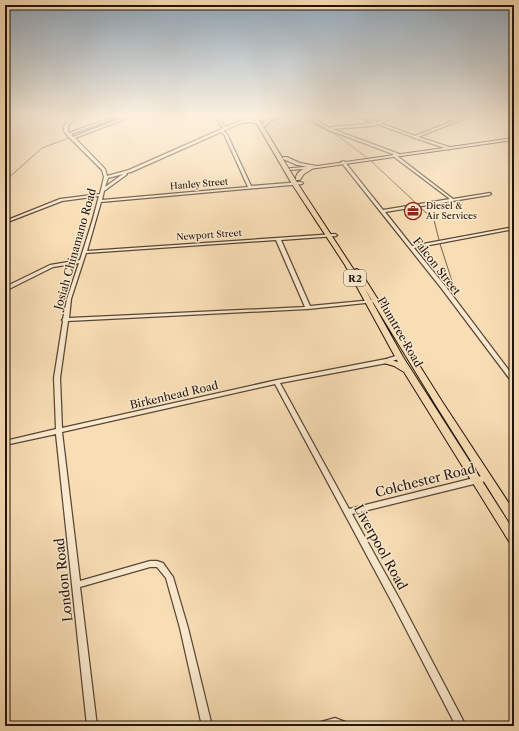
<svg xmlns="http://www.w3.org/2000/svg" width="519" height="731" font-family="'Libre Caslon Text',serif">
<rect width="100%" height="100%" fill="#f9deb5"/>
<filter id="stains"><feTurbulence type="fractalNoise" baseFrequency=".005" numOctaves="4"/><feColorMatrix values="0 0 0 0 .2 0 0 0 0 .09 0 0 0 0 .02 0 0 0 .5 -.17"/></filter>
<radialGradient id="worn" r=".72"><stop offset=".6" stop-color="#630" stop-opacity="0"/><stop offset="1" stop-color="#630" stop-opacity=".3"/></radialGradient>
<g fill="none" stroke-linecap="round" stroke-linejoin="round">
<!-- stream -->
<g stroke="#77644f" stroke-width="1">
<polyline points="301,118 338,136 366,157"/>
<polyline points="371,161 417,204"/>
<polyline points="5,181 42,148 125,117"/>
<polyline points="420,207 434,220 439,240"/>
<polyline points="440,244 452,281"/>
</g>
<!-- minor casing -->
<g stroke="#584636" stroke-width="2.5">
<g id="minor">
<path d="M 74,115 L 77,115 L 68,126 L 68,131 L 69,133 L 119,115 L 124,115 L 71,134 L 73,137 L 130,115 L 135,115 L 75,138 L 105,169 L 107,176 L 129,170 L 224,128 L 220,125 L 216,115 L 219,115 L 223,125 L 226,127 L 242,120 L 282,115 L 297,115 L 243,122 L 223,131 L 227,134 L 251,186 L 301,182 L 303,183 L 302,184 L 101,202 L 87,251 L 335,234 L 337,235 L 336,236 L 281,240 L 310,306 L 373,300 L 375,300 L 375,302 L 308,309 L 68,321 L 60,378 L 62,428 L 277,380 L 386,359 L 399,355 L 401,356 L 402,357 L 401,358 L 387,363 L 280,383 L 349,509 L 486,475 L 488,476 L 489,478 L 488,480 L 486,481 L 352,514 L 400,600 L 466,726 L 456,726 L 394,606 L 275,384 L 62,432 L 80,581 L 150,561 L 157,561 L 163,563 L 173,577 L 188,628 L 212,726 L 202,726 L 180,628 L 166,578 L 157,567 L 150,567 L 80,587 L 97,726 L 87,726 L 56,434 L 5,445 L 5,441 L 56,429 L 54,378 L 63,321 L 62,320 L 63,319 L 67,299 L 79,263 L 53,267 L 7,290 L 5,290 L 5,287 L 50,265 L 80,260 L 92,222 L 99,196 L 62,201 L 5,223 L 5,221 L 60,199 L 100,194 L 104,177 L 102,170 L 67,135 L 64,131 L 64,126 ZM 221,132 L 224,134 L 248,187 L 102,200 L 104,191 L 126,175 L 127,174 L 126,173 L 131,172 ZM 123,174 L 105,187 L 108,178 ZM 276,240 L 305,307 L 69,318 L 71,299 L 86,253 Z"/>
<polygon points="303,115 307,115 330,128 332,127 374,123 352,115 357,115 377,122 394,115 399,115 380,123 415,136 468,115 473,115 418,137 449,147 449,149 448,149 415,138 413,138 413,137 377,124 373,126 332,129 399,154 399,156 397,156 453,199 490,193 491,194 489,195 385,212 412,246 514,227 514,229 414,248 446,287 514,377 514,383 512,382 442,289 341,162 344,161 383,210 450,199 393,156 393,154 329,130"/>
<polygon points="335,718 348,723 350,726 315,726 317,723"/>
</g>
</g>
<!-- major casing -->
<g stroke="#22140c" stroke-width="2">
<polygon id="major" points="514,138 514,140 317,168 291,170 289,169 291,168 317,166"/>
</g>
<!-- highway casing -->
<g stroke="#22140c" stroke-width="2">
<g id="highway">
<polygon points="252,115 256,115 262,125 266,119 279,116 281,117 270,121 266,126 263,126 298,184 354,270 357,269 360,271 443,403 514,511 514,524 510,523 437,407 365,289 403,357 514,531 514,544 510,543 404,372 394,366 384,363 383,361 387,359 398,362 345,265 292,184 257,124 250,122 238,124 236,123 250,120 255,121"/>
<path d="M 283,157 L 287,157 L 300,163 L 317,166 L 304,174 L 300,180 L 296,180 C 295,173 302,169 308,167 L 297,165 L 283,159 Z"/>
</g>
</g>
<!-- minor -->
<use href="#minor" fill="#fbeacf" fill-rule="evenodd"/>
<!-- major -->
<use href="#major" fill="#f9deb5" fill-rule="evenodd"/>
<!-- highway -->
<use href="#highway" fill="#f9deb5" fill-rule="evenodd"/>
</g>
<!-- sky -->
<linearGradient id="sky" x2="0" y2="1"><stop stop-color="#91a9bd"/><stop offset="0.53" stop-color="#fcf0de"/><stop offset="1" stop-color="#fcf0de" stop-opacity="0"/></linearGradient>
<rect width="519" height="218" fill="url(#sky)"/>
<!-- icons -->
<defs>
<g id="office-ring" transform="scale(0.9)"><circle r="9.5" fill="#fbeacf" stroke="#8f2418" stroke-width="1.5"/><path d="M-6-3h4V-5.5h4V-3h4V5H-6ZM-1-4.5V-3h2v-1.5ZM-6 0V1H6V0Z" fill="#8f2418"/></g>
</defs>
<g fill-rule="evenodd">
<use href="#office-ring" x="413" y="211"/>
</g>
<g text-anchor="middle" stroke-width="3" stroke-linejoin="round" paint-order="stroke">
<!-- far-street labels -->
<g font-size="9" fill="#22140c" stroke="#fbeacf">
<text transform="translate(199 184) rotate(-5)" y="3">Hanley Street</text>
<text transform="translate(209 235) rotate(-4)" y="3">Newport Street</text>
</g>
<!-- far-poi labels -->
<g font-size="9" fill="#22140c" stroke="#fbeacf" text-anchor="start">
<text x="426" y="209">Diesel &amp;<tspan x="426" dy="10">Air Services</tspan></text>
</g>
<!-- shield labels -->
<rect fill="#fbeacf" stroke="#635446" stroke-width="1" x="344" y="270" width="22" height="16" rx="3"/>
<g font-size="10" font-weight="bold" fill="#22140c">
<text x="355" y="282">R2</text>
</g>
<!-- street labels -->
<g font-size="11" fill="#22140c" stroke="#fbeacf">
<text transform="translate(75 249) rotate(-74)" y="4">Josiah Chinamano Road</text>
<text transform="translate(437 266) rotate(52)" y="4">Falcon Street</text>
<text transform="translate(400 332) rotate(60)" y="4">Plumtree Road</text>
<text transform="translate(174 395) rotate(-13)" y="4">Birkenhead Road</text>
</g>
<!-- near-street labels -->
<g font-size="13" fill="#22140c" stroke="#fbeacf">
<text transform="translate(425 480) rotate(-14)" y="5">Colchester Road</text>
<text transform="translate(381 547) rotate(61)" y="5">Liverpool Road</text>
<text transform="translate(63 580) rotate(-96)" y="5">London Road</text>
</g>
</g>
<!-- margin -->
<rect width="519" height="731" fill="none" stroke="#f9deb5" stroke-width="20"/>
<rect x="6" y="6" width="507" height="719" fill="none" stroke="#22140c" stroke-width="2"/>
<rect x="10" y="10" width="499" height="711" fill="none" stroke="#22140c"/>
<rect width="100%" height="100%" filter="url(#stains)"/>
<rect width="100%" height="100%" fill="url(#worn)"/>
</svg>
